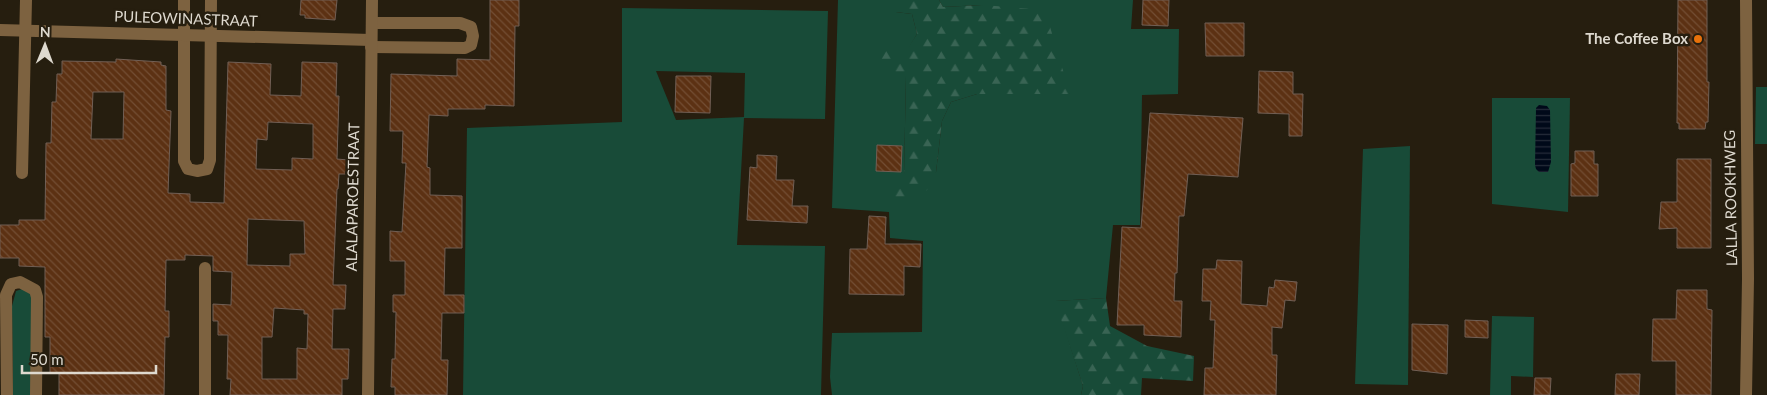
<svg xmlns="http://www.w3.org/2000/svg" width="1767" height="395" font-family="Lato,sans-serif">
<defs>
<pattern id="forest-firs" width="22" height="20" patternUnits="userSpaceOnUse" patternTransform="scale(1.25)"><rect width="22" height="20" fill="#184b38"/><path d="M5 1l3.5 6h-7zM16 11l3.5 6h-7z" fill="#396454"/></pattern>
<pattern id="water-rules" width="6" height="5" patternUnits="userSpaceOnUse" patternTransform="scale(1.25)"><rect width="6" height="5" fill="#000919"/><path d="M0 2.5h6" fill="none" stroke="#252c39"/></pattern>
<pattern id="building-back-hatch" width="6" height="6" patternUnits="userSpaceOnUse" patternTransform="scale(1.25)"><rect width="6" height="6" fill="#5c3113"/><path d="M-1 5l2 2M0 0l6 6M5-1l2 2" fill="none" stroke="#734e34"/></pattern>
</defs>
<rect width="100%" height="100%" fill="#261e0f"/>
<!-- grass -->
<g fill="#184b38" fill-rule="evenodd">
<polygon points="838,0 896,0 896,12 912,14 917,34 907,51 881,51 906,77 904,175 893,198 936,172 942,121 951,102 977,94 1070,94 982,5 943,7 939,0 1133,0 1131,29 1179,29 1178,94 1142,95 1140,225 1113,225 1106,298 1056,301 1083,386 1081,395 832,395 830,377 832,333 922,332 923,241 890,238 889,212 832,208"/>
<path d="M 622,8 L 828,11 L 825,119 L 744,118 L 737,245 L 825,246 L 821,395 L 463,395 L 467,128 L 622,122 ZM 656,71 L 745,73 L 744,117 L 676,120 Z"/>
<polygon points="1756,87 1767,87 1767,144 1755,144"/>
<polygon points="1492,98 1570,98 1568,212 1492,204"/>
<polygon points="1410,146 1408,385 1355,384 1363,149"/>
<polygon points="22,289 31,292 32,395 13,395 12,306 16,291"/>
<polygon points="1492,316 1534,317 1533,377 1511,376 1511,395 1490,395"/>
</g>
<!-- forest -->
<g fill="url(#forest-firs)">
<polygon points="896,0 939,0 943,7 982,5 1045,10 1070,94 977,94 951,102 942,121 936,172 927,190 912,199 893,199 890,176 904,175 906,77 881,74 881,51 906,51 917,34 912,14 896,12"/>
<polygon points="1106,298 1110,326 1147,346 1194,356 1193,381 1142,378 1141,395 1081,395 1083,386 1055,301"/>
</g>
<!-- water -->
<polygon fill="url(#water-rules)" points="1539,105 1547,106 1550,110 1551,162 1548,172 1539,172 1536,169 1535,165 1536,108"/>
<!-- building -->
<g fill="url(#building-back-hatch)" stroke="#715f55" fill-rule="evenodd">
<polygon points="301,0 337,0 335,20 305,18 305,15 300,15"/>
<polygon points="490,0 519,0 519,26 515,26 514,106 485,105 485,109 448,109 448,116 429,115 427,167 430,168 430,195 462,196 462,248 445,248 444,295 464,295 464,313 442,313 441,360 448,360 447,395 395,395 395,387 391,387 392,359 395,359 396,312 393,312 393,295 405,295 405,261 390,261 390,231 402,232 406,163 402,163 403,131 390,131 391,74 457,76 457,59 490,60"/>
<polygon points="1143,0 1169,0 1168,26 1142,25"/>
<polygon points="1678,0 1707,0 1707,82 1709,82 1708,122 1706,122 1705,129 1679,129 1679,123 1677,123"/>
<polygon points="1205,23 1244,23 1244,56 1206,56"/>
<path d="M 116,59 L 161,62 L 161,65 L 166,66 L 166,110 L 171,111 L 168,193 L 190,194 L 190,202 L 224,203 L 228,62 L 271,64 L 270,95 L 301,96 L 302,62 L 337,63 L 336,96 L 339,96 L 337,159 L 348,160 L 348,174 L 339,174 L 338,189 L 337,189 L 333,285 L 346,285 L 345,309 L 333,309 L 332,349 L 349,349 L 348,379 L 342,379 L 342,395 L 230,395 L 231,379 L 227,379 L 228,335 L 218,335 L 218,321 L 213,321 L 213,304 L 231,305 L 232,272 L 213,271 L 213,256 L 185,255 L 185,260 L 166,260 L 165,311 L 169,311 L 169,337 L 165,337 L 164,395 L 59,395 L 59,373 L 50,373 L 50,337 L 45,337 L 45,267 L 19,266 L 19,258 L 0,258 L 0,225 L 19,225 L 19,220 L 45,220 L 46,143 L 51,143 L 52,102 L 56,102 L 57,74 L 62,74 L 62,61 L 116,62 ZM 93,92 L 124,92 L 123,139 L 91,139 ZM 268,122 L 313,124 L 313,159 L 292,158 L 292,170 L 256,169 L 257,139 L 267,140 ZM 248,219 L 304,221 L 305,254 L 290,254 L 290,266 L 247,265 ZM 274,308 L 304,310 L 304,314 L 308,314 L 307,349 L 297,348 L 297,379 L 262,379 L 262,337 L 272,337 Z"/>
<polygon points="1259,71 1293,72 1293,94 1303,94 1302,136 1289,136 1289,114 1258,113"/>
<polygon points="676,76 711,76 710,113 675,112"/>
<polygon points="1150,113 1243,118 1238,177 1188,174 1184,216 1179,216 1177,273 1175,273 1174,301 1182,301 1181,337 1144,335 1144,325 1117,325 1122,227 1141,228"/>
<polygon points="877,145 902,146 901,172 876,171"/>
<polygon points="1575,151 1594,151 1594,164 1598,164 1598,196 1571,196 1571,164 1575,163"/>
<polygon points="757,155 777,156 776,180 794,180 792,206 808,206 807,223 747,220 750,167 757,168"/>
<polygon points="1677,159 1711,159 1711,248 1677,248 1677,228 1659,229 1661,202 1677,202"/>
<polygon points="869,216 886,217 885,244 921,244 920,267 904,266 904,295 849,294 850,249 867,249"/>
<polygon points="1217,260 1242,261 1241,304 1267,306 1269,287 1274,288 1275,280 1297,282 1295,301 1285,300 1282,328 1272,327 1272,355 1277,355 1276,395 1204,395 1205,368 1213,368 1215,320 1210,320 1211,301 1202,301 1203,269 1216,269"/>
<polygon points="1677,290 1707,290 1707,309 1712,310 1711,395 1676,395 1676,361 1652,361 1653,319 1676,319"/>
<polygon points="1465,320 1488,321 1488,338 1465,337"/>
<polygon points="1412,324 1448,325 1447,374 1412,370"/>
<polygon points="1616,374 1640,374 1639,395 1615,395"/>
<polygon points="1535,378 1551,378 1550,395 1534,395"/>
</g>
<g fill="none" stroke-linecap="round" stroke-linejoin="round">
<!-- minor -->
<g stroke="#7d6240" stroke-width="12">
<polyline points="184,0 184,161 188,169 197,171 207,169 210,160 211,0"/>
<polyline points="1746,0 1748,279 1746,395"/>
<polyline points="0,30 371,40"/>
<polyline points="371,47 465,48 471,45 473,36 471,27 460,23 372,23"/>
<polyline points="22,173 26,0"/>
<polyline points="205,268 205,395"/>
<polyline points="7,395 6,295 11,284 20,282 35,290 37,297 36,395"/>
<polyline points="368,395 372,0"/>
</g>
</g>
<!-- markers -->
<circle fill="#e8710a" stroke="#261e0f" stroke-width="2" cx="1698" cy="39" r="5"/>
<g text-anchor="middle" stroke-width="5" stroke-linejoin="round" paint-order="stroke">
<!-- street labels -->
<g font-size="15" fill="#ded9cf" stroke="#261e0f">
<text transform="translate(186 19) rotate(2)" y="5">PULEOWINASTRAAT</text>
<text transform="translate(353 197) rotate(-89)" y="5">ALALAPAROESTRAAT</text>
<text transform="translate(1731 198) rotate(-91)" y="5">LALLA ROOKHWEG</text>
</g>
<!-- poi labels -->
<g font-size="15" font-weight="bold" fill="#ded9cf" stroke="#261e0f" text-anchor="end">
<text x="1688" y="44">The Coffee Box</text>
</g>
</g>
<!-- north arrow -->
<g transform="translate(45 45) rotate(1)" stroke="#261e0f" stroke-width="4" paint-order="stroke">
<path d="M0-4L9 19L0 12L-9 19Z" fill="#ded9cf"/>
<text y="-8" font-size="14" font-weight="bold" text-anchor="middle" fill="#ded9cf">N</text>
</g>
<!-- scale -->
<path d="M22 365v8h134v-8" fill="none" stroke="#ded9cf" stroke-width="2.5"/>
<text x="30" y="365" font-size="15" fill="#ded9cf" stroke="#261e0f" stroke-width="4" paint-order="stroke">50 m</text>
</svg>
